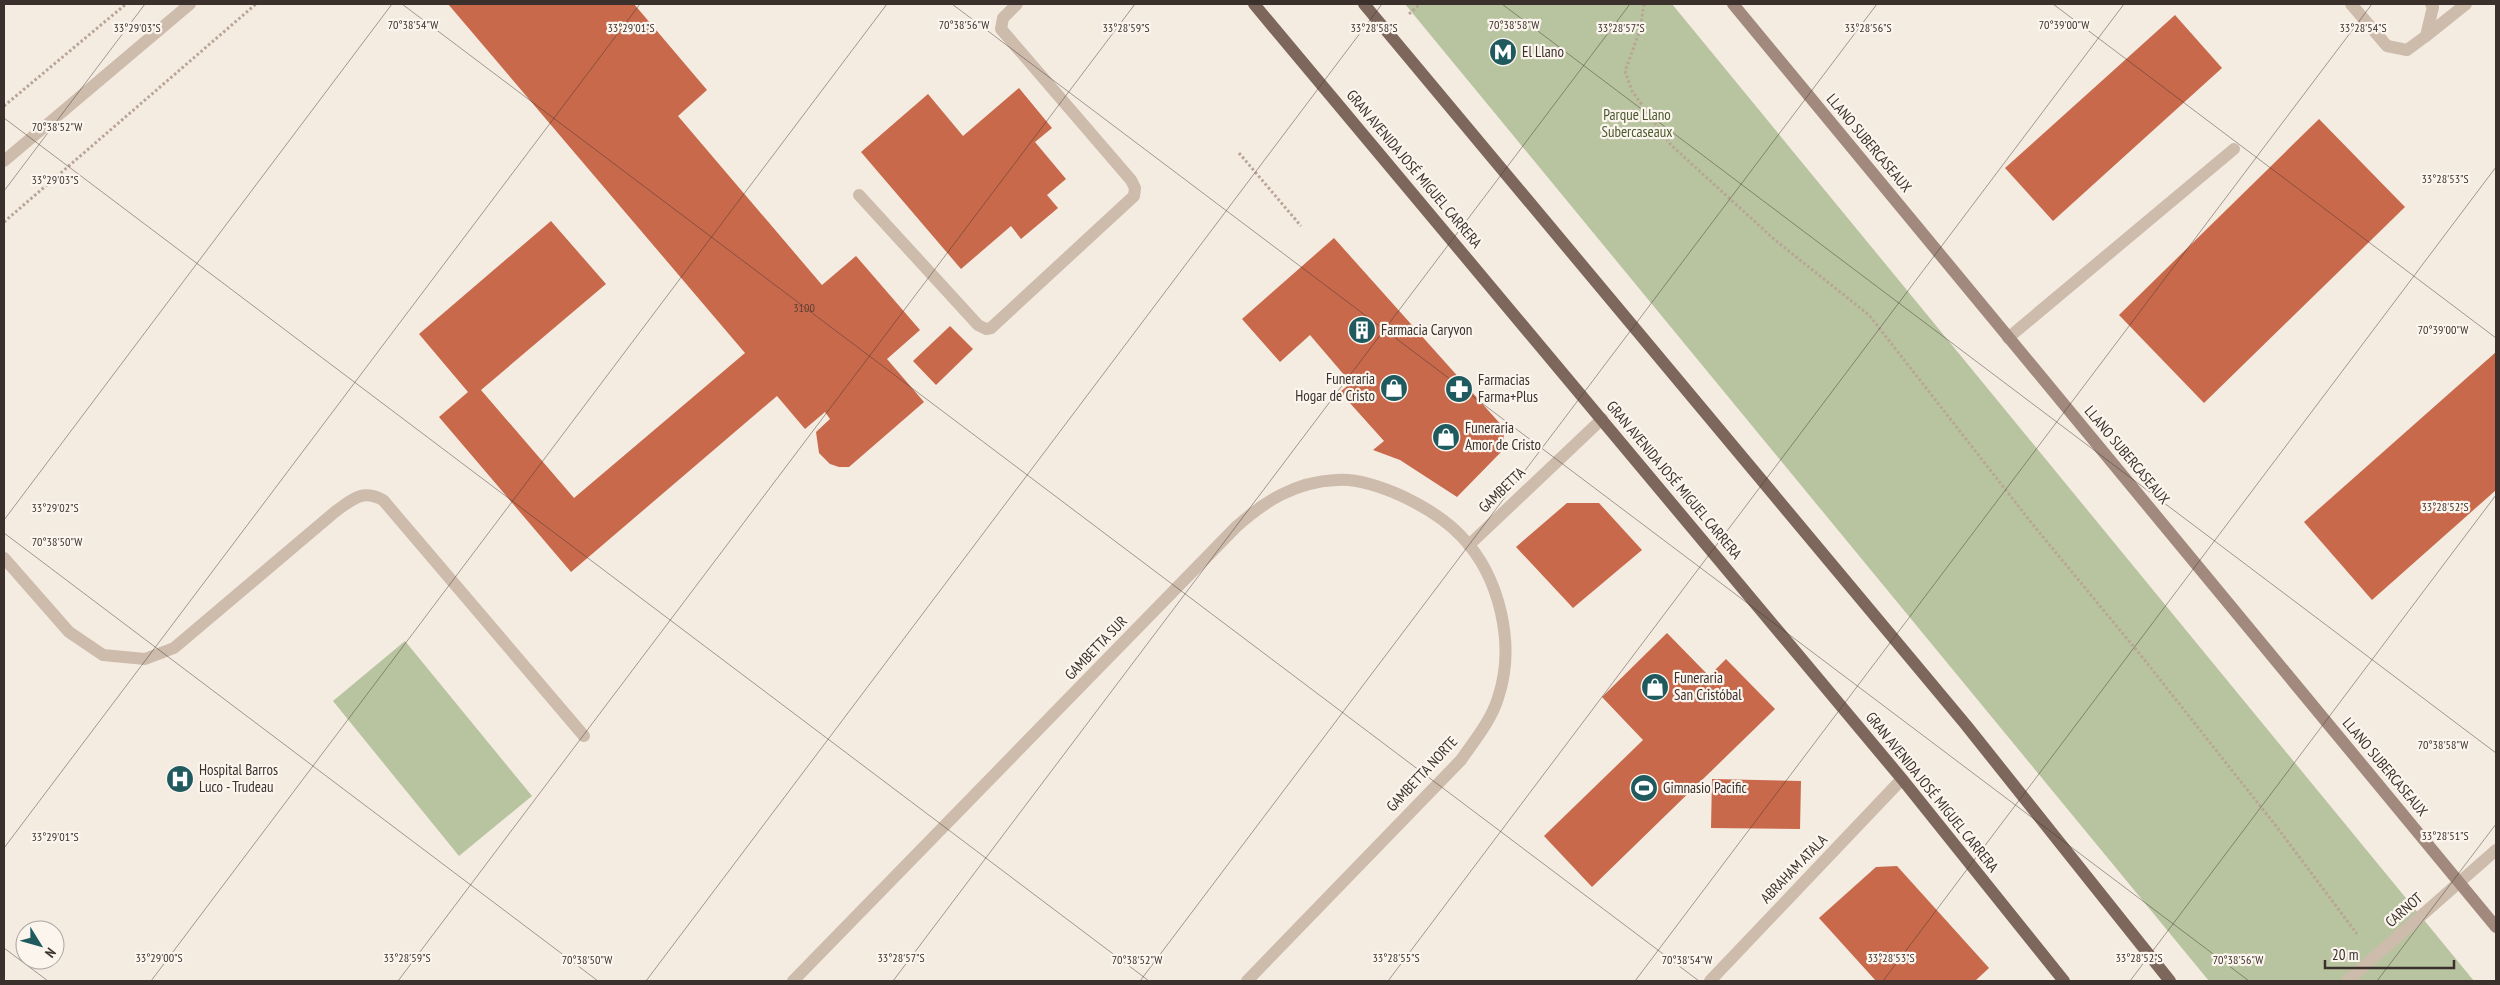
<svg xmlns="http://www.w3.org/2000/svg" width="2500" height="985" font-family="'PT Sans Narrow',sans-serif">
<rect width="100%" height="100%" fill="#f4ebe1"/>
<!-- green -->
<g fill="#b8c4a0">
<polygon points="1405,4 1672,4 2474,981 2209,981"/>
<polygon points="405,641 532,796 459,856 333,701"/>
</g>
<!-- building -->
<g fill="#c8694b">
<polygon points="448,4 634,4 707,90 678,116 822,285 856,256 920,330 887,359 924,402 849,467 839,467 830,464 819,453 816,432 830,419 825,412 805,429 777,396 571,572 439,417 468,392 419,334 551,221 606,284 481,390 574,498 745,353"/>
<polygon points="2175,15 2222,68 2053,221 2005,168"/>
<polygon points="1019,88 1052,128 1035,142 1066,179 1047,195 1058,208 1021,239 1011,226 961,269 861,152 928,94 963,136"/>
<polygon points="2319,119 2405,207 2204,403 2119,315"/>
<polygon points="1334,238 1504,428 1503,450 1457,497 1400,460 1373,450 1384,441 1340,392 1351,383 1310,335 1280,362 1242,319"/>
<polygon points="950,326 973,349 936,385 913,361"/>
<polygon points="2496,352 2496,490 2372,600 2304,522"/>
<polygon points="1567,503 1599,503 1642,550 1573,608 1516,547"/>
<polygon points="1667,633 1709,676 1726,659 1775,709 1592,887 1544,836 1643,740 1602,697"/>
<polygon points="1712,779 1801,781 1800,829 1711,828"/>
<polygon points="1897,866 1989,968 1975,981 1876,981 1819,918 1876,867"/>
</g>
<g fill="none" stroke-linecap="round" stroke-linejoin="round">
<!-- path -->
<g stroke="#b9a596" stroke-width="3" stroke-dasharray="2.5 2.5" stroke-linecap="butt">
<polyline points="1644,4 1640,30 1625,71 1632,91 1671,145 1775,240 1869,315 2034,526 2143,658 2276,826 2357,934"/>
<polyline points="1409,14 1420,4"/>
<polyline points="4,106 126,4"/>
<polyline points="1239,153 1301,226"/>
<polyline points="4,222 256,4"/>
</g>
<!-- lane -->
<g stroke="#cdbbac" stroke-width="12">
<polyline points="2351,4 2387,46 2407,50 2426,36 2433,7 2431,4"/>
<polyline points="2426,36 2466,4"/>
<polyline points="4,161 190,4"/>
<polyline points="859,195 978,325 986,329 991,328 1134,196 1135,188 1131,180 1001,29 1003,18 1017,4"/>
<polyline points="2008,338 2234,149"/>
<path d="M 4,558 L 69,632 L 103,655 L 145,659 L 174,648 L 336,511 C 353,499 362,489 383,500 L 584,736"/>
</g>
<!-- street -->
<g stroke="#cdbbac" stroke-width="12">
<polyline points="1469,545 1602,419"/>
<path d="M 793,981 L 1236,527 C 1265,501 1295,482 1336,480 C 1358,478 1382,487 1402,496 C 1423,506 1444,518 1461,536 C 1500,576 1516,645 1498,698 C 1491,721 1474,741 1461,760 L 1247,981"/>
<polyline points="1710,981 1902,779"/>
<polyline points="2347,981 2496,850"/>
</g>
<!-- secondary -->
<polyline stroke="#a18a7d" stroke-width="12" points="1733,4 2496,927"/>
<!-- primary -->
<g stroke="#7d675c" stroke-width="12">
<polyline points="1254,4 1902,779 2064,981"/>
<polyline points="1364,4 1966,725 2170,981"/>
</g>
</g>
<!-- ticks -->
<path fill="none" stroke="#3b302b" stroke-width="1" stroke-opacity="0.45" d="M 402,4 L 1699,981M 952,4 L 2249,981M 1502,4 L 2496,753M 2053,4 L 2496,338M 4,118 L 1149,981M 4,191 L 145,4M 4,520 L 392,4M 4,533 L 598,981M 4,848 L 640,4M 4,948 L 48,981M 151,981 L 887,4M 398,981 L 1135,4M 646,981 L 1382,4M 893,981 L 1630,4M 1140,981 L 1877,4M 1388,981 L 2124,4M 1635,981 L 2372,4M 1883,981 L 2496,167M 2130,981 L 2496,495M 2377,981 L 2496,824"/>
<!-- icons -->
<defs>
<g id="metro-disc" transform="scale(1.4375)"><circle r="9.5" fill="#1f5a5e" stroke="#fbf5ee"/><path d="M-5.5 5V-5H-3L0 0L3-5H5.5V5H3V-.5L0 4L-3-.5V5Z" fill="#fff"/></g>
<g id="building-disc" transform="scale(1.4375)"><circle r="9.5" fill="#1f5a5e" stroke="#fbf5ee"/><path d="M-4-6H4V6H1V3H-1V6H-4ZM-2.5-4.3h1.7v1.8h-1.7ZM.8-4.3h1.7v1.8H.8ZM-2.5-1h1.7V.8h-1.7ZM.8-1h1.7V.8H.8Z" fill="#fff"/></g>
<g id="shop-disc" transform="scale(1.4375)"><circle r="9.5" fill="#1f5a5e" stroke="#fbf5ee"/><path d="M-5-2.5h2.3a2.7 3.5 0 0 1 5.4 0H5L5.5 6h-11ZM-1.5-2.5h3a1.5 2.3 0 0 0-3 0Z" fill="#fff"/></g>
<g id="pharmacy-disc" transform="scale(1.4375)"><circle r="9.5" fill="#1f5a5e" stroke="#fbf5ee"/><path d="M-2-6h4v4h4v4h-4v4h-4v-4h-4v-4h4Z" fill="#fff"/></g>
<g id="hospital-disc" transform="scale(1.4375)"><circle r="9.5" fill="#1f5a5e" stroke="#fbf5ee"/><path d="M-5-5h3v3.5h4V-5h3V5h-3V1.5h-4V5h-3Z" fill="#fff"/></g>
<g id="stadium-disc" transform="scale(1.4375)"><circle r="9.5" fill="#1f5a5e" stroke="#fbf5ee"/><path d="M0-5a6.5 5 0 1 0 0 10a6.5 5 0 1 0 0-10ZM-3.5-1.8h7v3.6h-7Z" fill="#fff"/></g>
</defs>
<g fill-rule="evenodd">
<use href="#metro-disc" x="1503" y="52"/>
<use href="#building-disc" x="1362" y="330"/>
<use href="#shop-disc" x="1394" y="388"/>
<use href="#pharmacy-disc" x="1459" y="389"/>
<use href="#shop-disc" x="1446" y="437"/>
<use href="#shop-disc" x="1655" y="687"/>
<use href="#hospital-disc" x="180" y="779"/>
<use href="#stadium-disc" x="1644" y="788"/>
</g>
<g text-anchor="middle" stroke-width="4.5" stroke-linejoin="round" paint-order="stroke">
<!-- number labels -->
<g font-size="12" fill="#5e3e33">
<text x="804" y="312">3100</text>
</g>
<!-- poi labels -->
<g font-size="15" fill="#3b302b" stroke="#fbf5ee" text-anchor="start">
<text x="1522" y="57">El Llano</text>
<text x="1381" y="335">Farmacia Caryvon</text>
<text x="1375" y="384" text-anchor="end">Funeraria<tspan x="1375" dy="17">Hogar de Cristo</tspan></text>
<text x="1478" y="385">Farmacias<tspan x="1478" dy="17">Farma+Plus</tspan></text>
<text x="1465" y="433">Funeraria<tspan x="1465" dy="17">Amor de Cristo</tspan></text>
<text x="1674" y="683">Funeraria<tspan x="1674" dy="17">San Cristóbal</tspan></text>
<text x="199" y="775">Hospital Barros<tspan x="199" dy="17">Luco - Trudeau</tspan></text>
<text x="1663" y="793">Gimnasio Pacific</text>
</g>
<!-- park labels -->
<g font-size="15" fill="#4a5a2e" stroke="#fbf5ee">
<text x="1637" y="120">Parque Llano<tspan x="1637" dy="17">Subercaseaux</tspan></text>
</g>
<!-- street labels -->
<g font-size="15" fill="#3b302b" stroke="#fbf5ee">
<text transform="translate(1869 143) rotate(50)" y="5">LLANO SUBERCASEAUX</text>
<text transform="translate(1414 169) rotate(50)" y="5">GRAN AVENIDA JOSÉ MIGUEL CARRERA</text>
<text transform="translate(2127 455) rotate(50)" y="5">LLANO SUBERCASEAUX</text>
<text transform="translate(1674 480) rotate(50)" y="5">GRAN AVENIDA JOSÉ MIGUEL CARRERA</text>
<text transform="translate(1502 490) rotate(-44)" y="5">GAMBETTA</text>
<text transform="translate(1096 648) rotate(-46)" y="5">GAMBETTA SUR</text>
<text transform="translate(2385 767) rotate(50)" y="5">LLANO SUBERCASEAUX</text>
<text transform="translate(1422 774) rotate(-47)" y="5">GAMBETTA NORTE</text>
<text transform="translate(1932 792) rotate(51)" y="5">GRAN AVENIDA JOSÉ MIGUEL CARRERA</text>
<text transform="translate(1794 869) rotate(-46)" y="5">ABRAHAM ATALA</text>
<text transform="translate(2404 910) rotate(-41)" y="5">CARNOT</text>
</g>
</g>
<g font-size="12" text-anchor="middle" fill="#3b302b" stroke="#fbf5ee" stroke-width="4.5" stroke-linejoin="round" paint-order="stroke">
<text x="413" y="29">70°38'54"W</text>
<text x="964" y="29">70°38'56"W</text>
<text x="1514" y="29">70°38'58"W</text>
<text x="2064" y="29">70°39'00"W</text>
<text x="137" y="32">33°29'03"S</text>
<text x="631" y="32">33°29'01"S</text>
<text x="1126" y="32">33°28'59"S</text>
<text x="1374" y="32">33°28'58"S</text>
<text x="1621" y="32">33°28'57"S</text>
<text x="1868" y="32">33°28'56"S</text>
<text x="2363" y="32">33°28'54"S</text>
<text x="57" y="131">70°38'52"W</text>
<text x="2445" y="183">33°28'53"S</text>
<text x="55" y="184">33°29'03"S</text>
<text x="2443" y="334">70°39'00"W</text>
<text x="2445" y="511">33°28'52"S</text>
<text x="55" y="512">33°29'02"S</text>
<text x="57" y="546">70°38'50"W</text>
<text x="2443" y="749">70°38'58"W</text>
<text x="2445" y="840">33°28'51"S</text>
<text x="55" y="841">33°29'01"S</text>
<text x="159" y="962">33°29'00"S</text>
<text x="407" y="962">33°28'59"S</text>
<text x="901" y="962">33°28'57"S</text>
<text x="1396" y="962">33°28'55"S</text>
<text x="1891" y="962">33°28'53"S</text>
<text x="2139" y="962">33°28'52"S</text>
<text x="587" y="964">70°38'50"W</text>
<text x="1137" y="964">70°38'52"W</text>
<text x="1687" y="964">70°38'54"W</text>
<text x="2238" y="964">70°38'56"W</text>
</g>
<!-- border -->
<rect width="2500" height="985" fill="none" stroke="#3b302b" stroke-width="10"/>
<!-- north arrow -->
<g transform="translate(40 945) rotate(127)"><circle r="24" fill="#fbf5ee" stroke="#aea6a0"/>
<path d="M0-4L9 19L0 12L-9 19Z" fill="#1f5a5e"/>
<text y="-8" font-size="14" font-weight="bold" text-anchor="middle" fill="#3b302b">N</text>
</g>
<!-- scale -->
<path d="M2325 960v8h129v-8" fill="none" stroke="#3b302b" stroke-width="2.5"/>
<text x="2332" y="960" font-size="15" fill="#3b302b" stroke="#fbf5ee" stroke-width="4" paint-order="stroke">20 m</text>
</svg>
